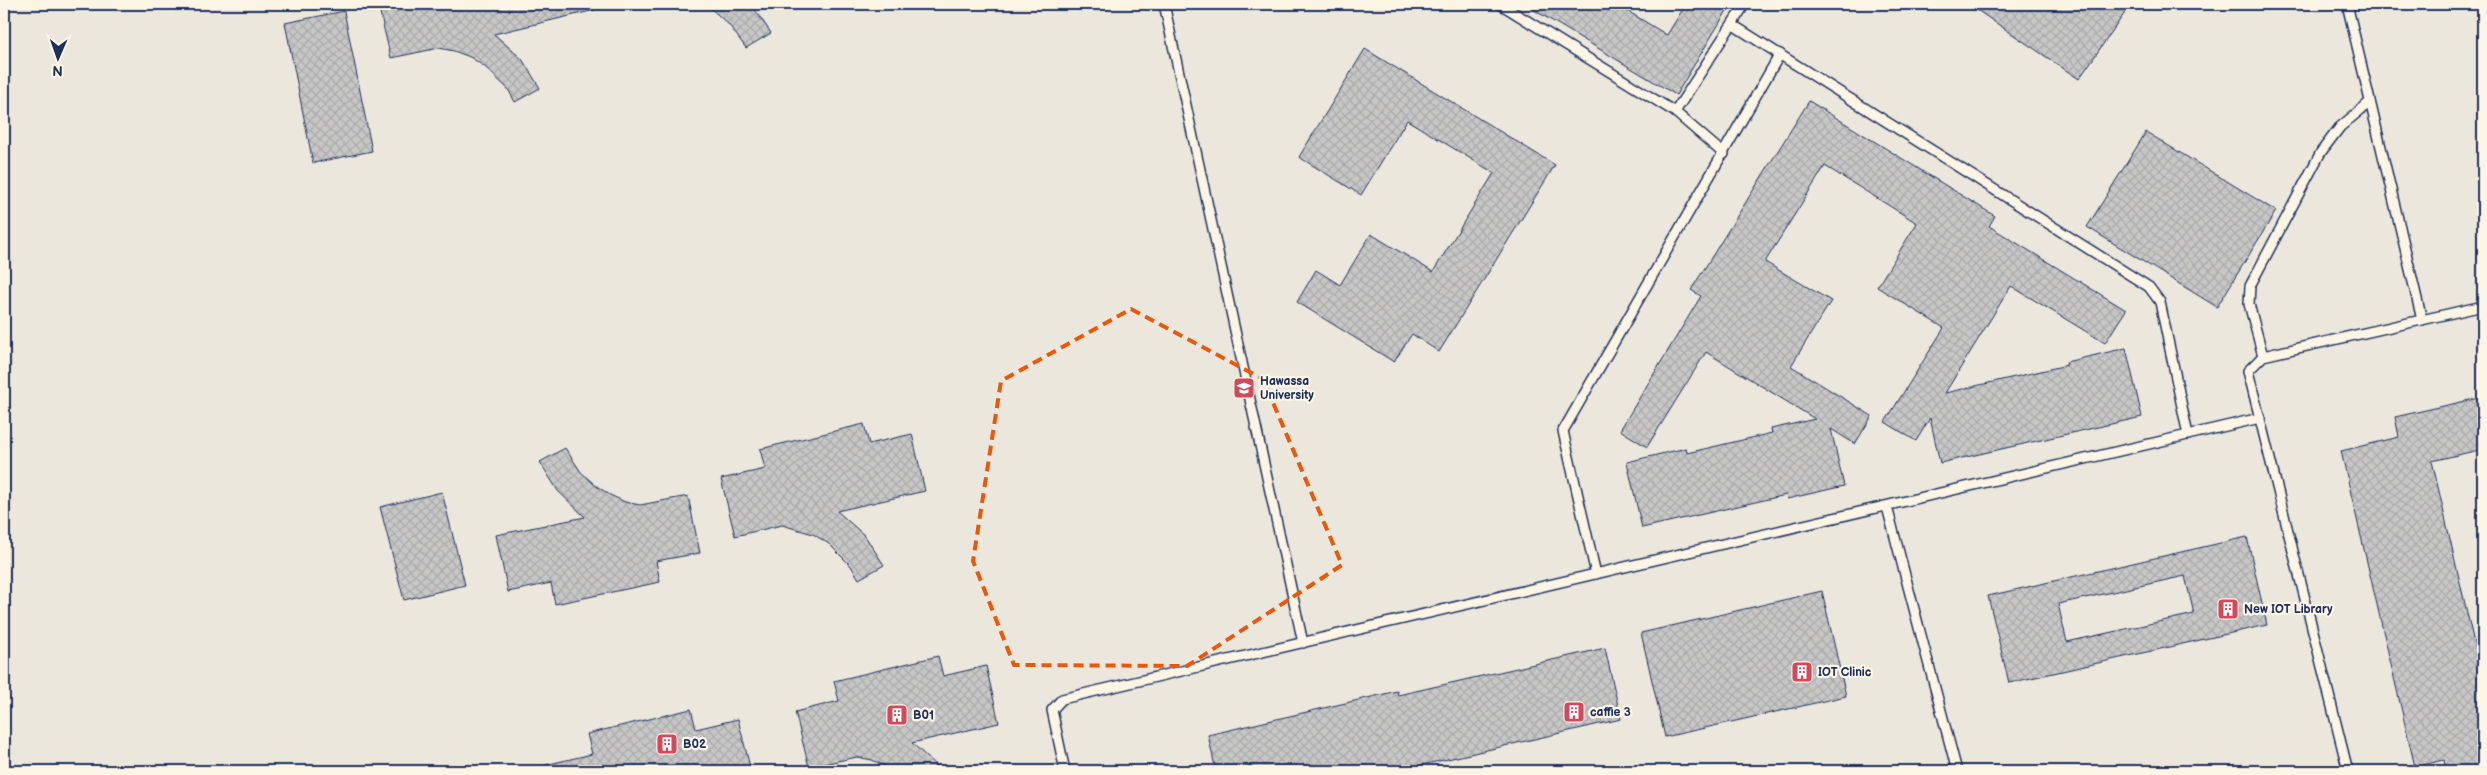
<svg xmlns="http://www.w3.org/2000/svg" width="2487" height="775" font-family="'Balsamiq Sans',sans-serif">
<defs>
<pattern id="building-cross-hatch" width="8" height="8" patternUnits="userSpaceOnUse" patternTransform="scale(1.25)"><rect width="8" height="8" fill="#c8c7c6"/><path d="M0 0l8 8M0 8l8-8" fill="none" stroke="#ababac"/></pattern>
</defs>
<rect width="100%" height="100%" fill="#fcf5e5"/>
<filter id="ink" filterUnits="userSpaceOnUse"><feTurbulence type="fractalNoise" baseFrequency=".02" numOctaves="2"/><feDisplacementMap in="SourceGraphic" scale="10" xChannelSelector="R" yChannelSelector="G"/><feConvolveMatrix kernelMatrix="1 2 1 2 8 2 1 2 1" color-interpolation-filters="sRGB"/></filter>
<g filter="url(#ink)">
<!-- built -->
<rect fill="#ece7dc" x="4" y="4" width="2479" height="767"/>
<!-- building -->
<g fill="url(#building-cross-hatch)" stroke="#1b2f5e" fill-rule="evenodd">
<polygon points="378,4 595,4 595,10 494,34 522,59 540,88 515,102 508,89 485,67 470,57 454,51 439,48 391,58"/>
<polygon points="706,4 751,4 771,33 746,48 729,25"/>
<polygon points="1524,4 1616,4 1667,35 1686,4 1731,4 1676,95"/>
<polygon points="1968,4 2131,4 2079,79"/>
<polygon points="344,11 372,151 313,163 285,23"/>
<polygon points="1365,49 1555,165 1439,352 1412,334 1394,362 1297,302 1316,270 1340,285 1371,234 1433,272 1494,173 1407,120 1361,195 1299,157"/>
<polygon points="1809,101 1995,216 1989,226 2126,310 2105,343 2011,286 1945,393 2067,365 2066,362 2126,348 2142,417 1940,463 1930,418 1916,441 1885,422 1944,328 1877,287 1917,223 1825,166 1765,262 1831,301 1791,366 1872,416 1855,444 1831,429 1844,486 1787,499 1786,495 1642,528 1627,462 1686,448 1687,453 1772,433 1771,429 1815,419 1706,352 1647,447 1620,430 1701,296 1691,290"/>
<polygon points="2146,132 2276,211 2217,307 2087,227"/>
<polygon points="2483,397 2483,449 2432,461 2477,656 2483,655 2483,771 2446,771 2444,760 2415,767 2341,451 2399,437 2395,417"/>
<polygon points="864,424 869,444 912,434 925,491 837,511 865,536 884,565 859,579 851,566 829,544 813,534 782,525 735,536 721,479 765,469 760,449"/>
<polygon points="565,448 581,472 595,485 610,495 625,502 640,505 688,496 700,553 656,561 660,582 555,604 551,583 508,592 496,535 585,517 558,491 540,462"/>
<polygon points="442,492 465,585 404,600 380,507"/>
<path d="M 2247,537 L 2267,625 L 2009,683 L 1988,596 ZM 2185,576 L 2194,614 L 2067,642 L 2058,604 Z"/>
<polygon points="1822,591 1846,696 1665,737 1641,633"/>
<polygon points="1605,648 1621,719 1396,771 1216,771 1208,735 1397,691 1398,695"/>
<polygon points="938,656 943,676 986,666 999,723 912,743 942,771 896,771 872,760 857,757 809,767 795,712 839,701 834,681"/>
<polygon points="691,709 696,729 738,719 751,771 546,771 545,765 592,754 587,734"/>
</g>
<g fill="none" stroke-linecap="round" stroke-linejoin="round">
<!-- lane casing -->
<g stroke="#1b2f5e" stroke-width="12">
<g id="lane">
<polyline points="1164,4 1303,643"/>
<polyline points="1500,4 1675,112 1724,154"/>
<polyline points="2347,4 2422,320"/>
<polyline points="1733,25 2149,287 2160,302 2188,435"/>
<polyline points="1675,112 1745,4"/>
<polyline points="2263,356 2249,304 2250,286 2321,152 2340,127 2370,102"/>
<polyline points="1887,507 1957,771"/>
<polyline points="1596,574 1563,431 1780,54"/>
<polyline points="1065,771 1052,710 1062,699 2260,418"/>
<polyline points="2348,771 2248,371 2263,356 2483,306"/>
</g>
</g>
<!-- lane -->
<use href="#lane" stroke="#fcf5e5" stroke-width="9"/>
</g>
</g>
<!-- marked area -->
<path fill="none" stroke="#e8590c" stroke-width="4" stroke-dasharray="10 6" stroke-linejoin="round" d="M 1131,309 L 1263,379 L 1342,565 L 1187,666 L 1014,665 L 973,561 L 1001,381 Z"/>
<!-- icons -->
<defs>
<g id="university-square" transform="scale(1.125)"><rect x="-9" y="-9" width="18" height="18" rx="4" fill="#d1495b" stroke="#fcf5e5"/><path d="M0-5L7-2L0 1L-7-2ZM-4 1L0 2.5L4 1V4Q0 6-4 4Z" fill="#fff"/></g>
<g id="building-square" transform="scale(1.125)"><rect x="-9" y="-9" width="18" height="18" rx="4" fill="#d1495b" stroke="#fcf5e5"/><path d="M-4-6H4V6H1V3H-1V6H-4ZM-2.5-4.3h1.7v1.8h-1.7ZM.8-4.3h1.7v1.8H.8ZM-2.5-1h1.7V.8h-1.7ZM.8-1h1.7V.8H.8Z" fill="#fff"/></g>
</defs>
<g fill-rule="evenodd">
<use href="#university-square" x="1244" y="388"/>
<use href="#building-square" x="2228" y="609"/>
<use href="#building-square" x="1802" y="672"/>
<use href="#building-square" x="1574" y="712"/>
<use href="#building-square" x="897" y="715"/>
<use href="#building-square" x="667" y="744"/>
</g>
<g text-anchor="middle" stroke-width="4.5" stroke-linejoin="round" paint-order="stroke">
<!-- poi labels -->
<g font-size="12" font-weight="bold" fill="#1b2f5e" stroke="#fcf5e5" text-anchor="start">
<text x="1260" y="385">Hawassa<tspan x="1260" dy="14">University</tspan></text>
<text x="2244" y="613">New IOT Library</text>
<text x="1818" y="676">IOT Clinic</text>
<text x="1590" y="716">caffie 3</text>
<text x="913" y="719">B01</text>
<text x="683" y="748">B02</text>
</g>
</g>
<!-- margin -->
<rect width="2487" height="775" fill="none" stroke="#fcf5e5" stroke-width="20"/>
<rect x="10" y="10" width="2467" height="755" fill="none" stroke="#1b2f5e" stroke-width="2" filter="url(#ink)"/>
<!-- north arrow -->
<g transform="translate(58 58) rotate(182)" stroke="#fcf5e5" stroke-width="4" paint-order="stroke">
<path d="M0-4L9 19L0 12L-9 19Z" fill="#1b2f5e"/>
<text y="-8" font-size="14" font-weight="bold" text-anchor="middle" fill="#1b2f5e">N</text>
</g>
</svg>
